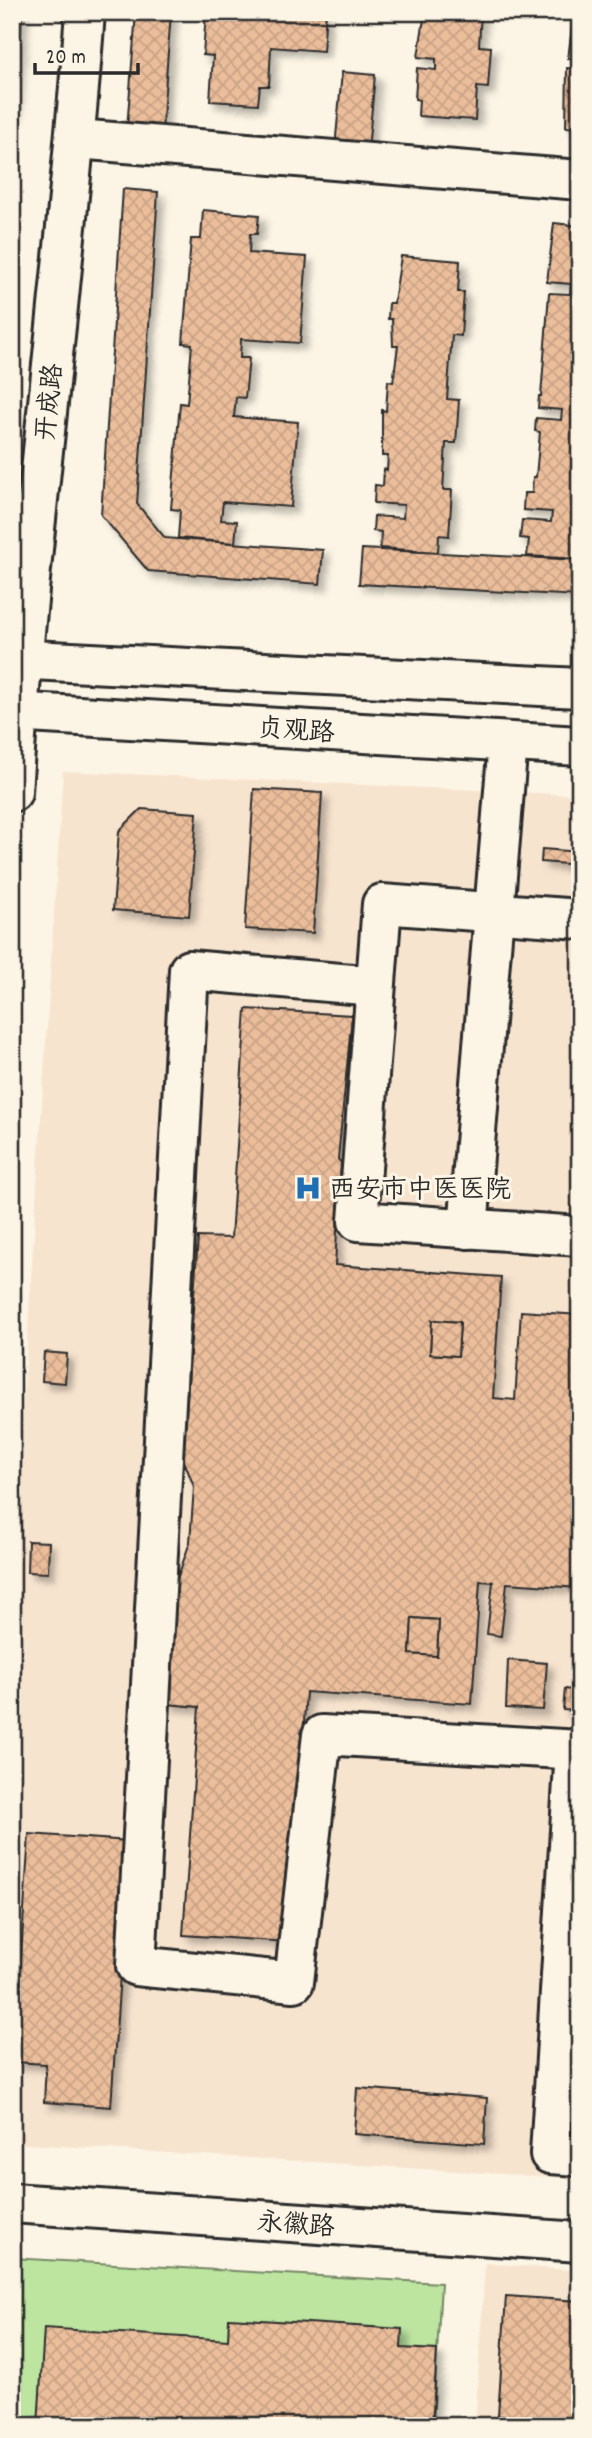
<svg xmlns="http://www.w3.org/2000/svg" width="592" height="2438" font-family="Dekko,'LXGW WenKai TC',sans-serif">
<defs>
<pattern id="building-cross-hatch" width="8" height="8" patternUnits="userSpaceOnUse" patternTransform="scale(1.75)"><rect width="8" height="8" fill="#ebbe9b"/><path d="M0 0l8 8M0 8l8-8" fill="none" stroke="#caa386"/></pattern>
<filter id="shadow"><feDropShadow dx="6" dy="6" stdDeviation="3.5" flood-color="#0004"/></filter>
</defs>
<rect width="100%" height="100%" fill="#fcf5e5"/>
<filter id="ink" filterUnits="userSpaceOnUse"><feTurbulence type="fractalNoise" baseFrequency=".0143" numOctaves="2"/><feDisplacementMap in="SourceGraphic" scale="14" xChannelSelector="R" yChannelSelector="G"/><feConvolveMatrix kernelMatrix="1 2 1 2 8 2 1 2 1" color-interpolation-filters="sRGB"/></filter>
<g filter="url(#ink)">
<!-- built -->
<g fill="#f7e4cf">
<polygon points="63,771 580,795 580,2179 12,2143 12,1581"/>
<polygon points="485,2263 580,2271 580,2426 475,2426"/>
</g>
<!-- park -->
<polygon fill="#bde5a0" stroke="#748866" stroke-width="2" points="12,2258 441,2283 433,2426 12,2426"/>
<!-- building -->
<g fill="url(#building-cross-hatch)" stroke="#2b2b2b" stroke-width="2" fill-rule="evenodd" filter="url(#shadow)">
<polygon points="12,12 22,12 14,115 12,115"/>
<polygon points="136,12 171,12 162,131 127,129"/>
<polygon points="206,12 326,12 323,51 271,47 269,86 260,86 258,104 210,101 213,56 203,55"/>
<polygon points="425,12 481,12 479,46 491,47 488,88 477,87 475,120 418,116 419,100 415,99 417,68 436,70 436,59 418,57"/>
<polygon points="574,12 580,12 580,59 568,58"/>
<polygon points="567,68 580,69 580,128 566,127"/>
<polygon points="342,72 375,75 368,151 335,148"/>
<polygon points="123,189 158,192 137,504 165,538 323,550 320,584 148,571 101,515"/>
<polygon points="203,210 259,215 257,234 250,234 249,253 307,257 300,343 241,339 240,358 249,358 245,398 236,397 234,417 298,422 291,507 223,502 221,520 237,521 235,543 178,538 180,510 171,509 180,403 187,404 192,344 183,343 191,239 201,239"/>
<polygon points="554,223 580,226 580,559 527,556 529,539 520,538 522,520 551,522 552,512 523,510 524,493 532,493 533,477 536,477 540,432 535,431 536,418 561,420 562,410 538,408 539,396 541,396 549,293 570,294 571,284 547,282"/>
<polygon points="401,256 460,261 458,292 464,292 461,336 452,335 447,399 459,400 456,443 446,443 443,490 452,490 449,536 439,535 438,552 380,548 381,532 373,531 374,516 403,518 404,505 374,503 375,485 383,486 384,469 387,470 388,456 382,456 382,410 386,411 388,381 393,382 398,346 393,346 392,319 388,319 389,303 394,303"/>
<polygon points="362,549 580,560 580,596 359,584"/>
<polygon points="254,789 322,793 313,933 245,929"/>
<polygon points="141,809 197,813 189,916 113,910 119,831"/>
<polygon points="542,849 580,852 580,865 541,862"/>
<path d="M 246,1009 L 352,1015 L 338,1159 L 341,1163 L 335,1265 L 501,1277 L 493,1398 L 515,1400 L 521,1311 L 580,1315 L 580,1711 L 563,1710 L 565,1689 L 572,1690 L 579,1588 L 507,1583 L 501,1636 L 487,1634 L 493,1582 L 480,1581 L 472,1704 L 306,1692 L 289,1942 L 183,1935 L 199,1707 L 167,1704 L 174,1588 L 190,1542 L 194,1487 L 183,1458 L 198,1237 L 231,1238 ZM 432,1320 L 460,1322 L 458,1356 L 430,1354 ZM 412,1618 L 439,1620 L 437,1656 L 410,1654 Z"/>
<polygon points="432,1320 460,1322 458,1356 430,1354"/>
<polygon points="44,1352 67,1354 65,1383 42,1381"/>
<polygon points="28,1541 49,1542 48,1573 27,1572"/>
<polygon points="412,1618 439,1620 437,1656 410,1654"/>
<polygon points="508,1660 547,1663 543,1710 506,1708"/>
<polygon points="29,1834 129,1841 111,2107 44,2102 46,2064 14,2062"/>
<polygon points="357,2088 487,2098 484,2144 354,2134"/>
<polygon points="506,2296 580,2301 580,2422 498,2416"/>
<polygon points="229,2318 402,2329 401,2348 437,2350 432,2426 38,2426 44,2328 228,2340"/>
<polygon points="533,2419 577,2422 577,2426 533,2426"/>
</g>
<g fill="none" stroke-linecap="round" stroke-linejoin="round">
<!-- minor casing -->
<g stroke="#2b2b2b" stroke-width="44">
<g id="minor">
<polyline points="76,139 580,180"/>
<polyline points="12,659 580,688"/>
<polyline points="12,712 580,746"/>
<path d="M 12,792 C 30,531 66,273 85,12"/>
<polyline points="580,919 382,904 358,1221 580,1236"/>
<polyline points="375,986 189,970 136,1966 294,1982 322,1735 580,1750"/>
<polyline points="468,1229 508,742"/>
<polyline points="575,1749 550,2154 580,2156"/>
<polyline points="12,2203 580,2242"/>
</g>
</g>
<!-- minor -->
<use href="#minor" stroke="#fcf5e5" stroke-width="38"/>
</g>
</g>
<!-- icons -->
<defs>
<g id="hospital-bare" transform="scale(2.1)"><path d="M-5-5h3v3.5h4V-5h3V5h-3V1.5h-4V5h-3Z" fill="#1f6fb2" stroke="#fcf5e5" stroke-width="2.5" paint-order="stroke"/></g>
</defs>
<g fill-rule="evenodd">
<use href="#hospital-bare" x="308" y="1188"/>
</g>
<g text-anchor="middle" stroke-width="6" stroke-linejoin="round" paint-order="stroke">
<!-- street labels -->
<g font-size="26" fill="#2b2b2b" stroke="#fcf5e5">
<text transform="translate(48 402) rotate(-84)" y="9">开成路</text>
<text transform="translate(296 729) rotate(4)" y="9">贞观路</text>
<text transform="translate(296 2223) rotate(4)" y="9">永徽路</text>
</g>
<!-- poi labels -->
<g font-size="26" fill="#2b2b2b" stroke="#fcf5e5" text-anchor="start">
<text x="329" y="1197">西安市中医医院</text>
</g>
</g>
<!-- margin -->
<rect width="592" height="2438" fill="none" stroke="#fcf5e5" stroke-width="42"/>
<rect x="21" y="21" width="550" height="2396" fill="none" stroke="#2b2b2b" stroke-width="2.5" filter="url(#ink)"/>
<!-- scale -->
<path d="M35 63v10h103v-10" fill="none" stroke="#2b2b2b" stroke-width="3.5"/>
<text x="46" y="63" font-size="21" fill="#2b2b2b" stroke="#fcf5e5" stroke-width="5" paint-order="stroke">20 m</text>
</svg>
